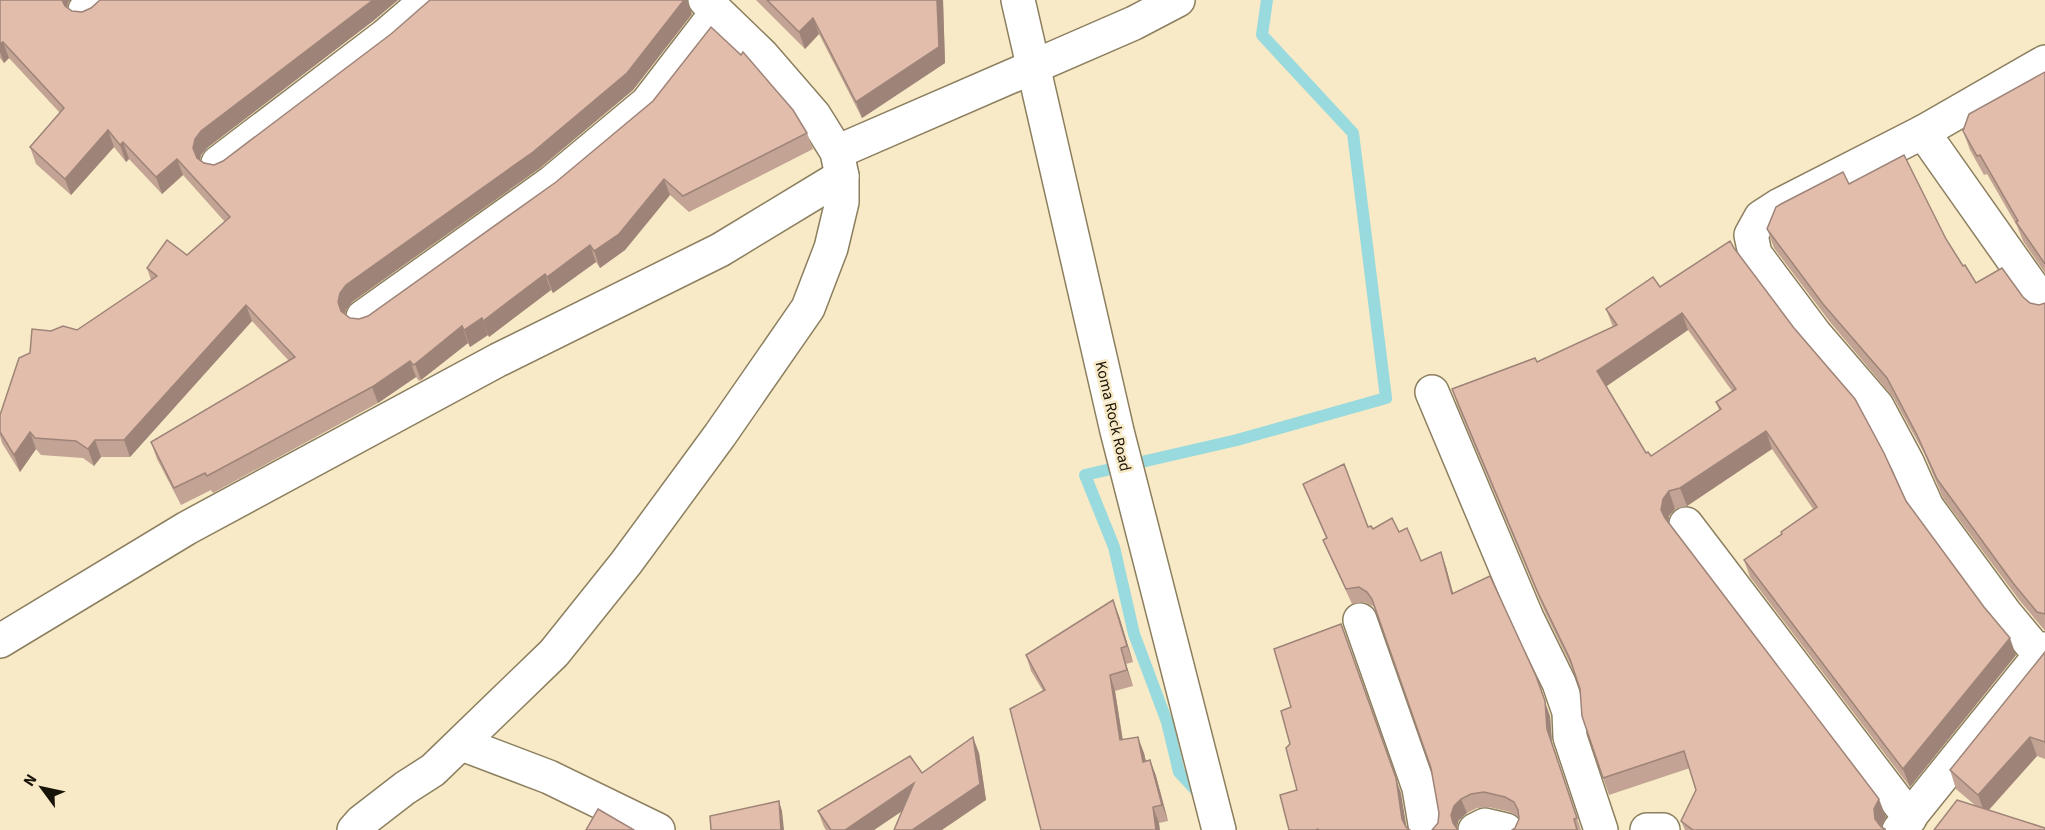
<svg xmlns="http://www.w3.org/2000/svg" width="2045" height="830" font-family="'Source Sans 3',sans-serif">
<rect width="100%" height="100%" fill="#f8eac7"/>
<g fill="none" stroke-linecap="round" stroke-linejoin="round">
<!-- stream -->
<polyline stroke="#99dade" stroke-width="12" points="1201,796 1179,772 1167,722 1134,634 1114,547 1085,475 1237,440 1386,398 1353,133 1262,35 1267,0"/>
<!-- minor casing -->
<g stroke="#8c7f5f" stroke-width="36">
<g id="minor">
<polyline points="85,10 97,0"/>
<polyline points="1923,132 2045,305"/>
<polyline points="837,152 1134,23 1178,0"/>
<polyline points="218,163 385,36 427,0"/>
<polyline points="363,317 551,183 647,103 717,12"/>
<polyline points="1432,392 1527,618 1559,683 1569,712 1570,737 1601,830"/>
<polyline points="1686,524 1910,818"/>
<polyline points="1360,620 1419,788 1426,830"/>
<polyline points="0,641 187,528 498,360 720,250 842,176"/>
<polyline points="2040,655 2005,613 1927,507 1907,462 1877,406 1815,334 1755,254 1751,235 1761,217 1778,206 1923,132 2045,62"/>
<polyline points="462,744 549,777 658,830"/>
<polyline points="354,830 361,822 405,788 433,770 554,653 626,563 720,435 808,308 831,248 842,202 842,176 837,152 814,115 762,55 705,0"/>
<polyline points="1475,830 1485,825 1506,830"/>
<polyline points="1647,830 1663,830"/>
<polyline points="1899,830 2045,649"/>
</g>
</g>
<!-- major casing -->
<g stroke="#8c7f5f" stroke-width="36">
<polyline id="major" points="1018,0 1117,431 1219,830"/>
</g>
<!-- minor -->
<use href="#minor" stroke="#fff" stroke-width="33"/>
<!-- major -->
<use href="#major" stroke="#fff" stroke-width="33"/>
</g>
<!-- wall -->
<g fill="#c2a394" fill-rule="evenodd">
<polygon points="0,0 68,3 67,7 72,11 82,12 91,8 100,0 398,0 373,21 207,148 201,155 200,160 204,163 214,165 692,14 633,90 540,168 352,302 346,310 345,314 350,318 359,319 368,316 556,182 807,133 813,149 689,212 670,195 625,250 600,268 596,262 553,293 551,290 489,337 488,335 470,347 468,343 421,380 419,381 416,377 378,403 213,493 211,490 181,505 157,459 151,442 289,361 252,321 130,457 101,457 94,466 83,458 41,455 36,449 20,472 2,443 0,436 0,415 30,353 51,331 77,330 151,280 147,268 187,255 225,222 183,175 162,194 129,159 126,162 114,147 71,195 36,164 30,147 60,113 9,58 4,63 0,58"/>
<polygon points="756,0 943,0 945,63 862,118 819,34 805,49"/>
<polygon points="2045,72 2045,273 2023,241 2017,226 1987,174 1984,175 1970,150 1963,131"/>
<polygon points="1849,184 1946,239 1963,266 1976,283 2023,297 2030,303 2039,305 2045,303 2045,631 2020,601 1943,498 1924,453 1893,397 1830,322 1774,248 1767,229"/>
<path d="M 1734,248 L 1906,501 L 2016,655 L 1910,787 L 1750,577 L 1744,560 L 1782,534 L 1781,532 L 1813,509 L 1772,449 L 1687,506 L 1675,509 L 1669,516 L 1668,522 L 1886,817 L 1881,827 L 1886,830 L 1685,830 L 1681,821 L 1696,790 L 1690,768 L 1609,795 L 1603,778 L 1580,689 L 1575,674 L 1544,610 L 1458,407 L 1452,389 L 1537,362 L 1613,327 L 1606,309 L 1660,287 ZM 1688,330 L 1732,391 L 1716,402 L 1719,410 L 1651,456 L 1646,453 L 1606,386 Z"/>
<polygon points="1303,484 1368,527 1373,529 1399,532 1421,561 1446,567 1453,593 1550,716 1552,743 1581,830 1512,830 1515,828 1519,819 1519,817 1510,812 1489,807 1477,808 1467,813 1459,820 1438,823 1439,813 1431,768 1377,613 1373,606 1364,602 1352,604 1329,554 1323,540 1326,538"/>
<polygon points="1119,616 1133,662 1126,664 1133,686 1115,691 1123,740 1144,753 1146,761 1150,760 1156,776 1168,821 1159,823 1043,691 1031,671 1026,655"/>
<polygon points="2045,652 2045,759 2037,756 1989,810 1976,806 1956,789 1950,770"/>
<polygon points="979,753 986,800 902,811 874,830 826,830 824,827 818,811"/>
</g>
<!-- shaded-wall -->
<g fill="#9e8478">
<polygon points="62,0 70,0 68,3 66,13"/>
<polygon points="373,0 398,0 373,21 207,148 201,155 199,165 193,148 195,139 201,131"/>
<polygon points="684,0 687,0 692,14 633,90 540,168 352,302 346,310 344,318 338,302 340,293 346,285"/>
<polygon points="937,0 943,0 945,63 862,118 856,102"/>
<polygon points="813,18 819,34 805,49 799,32"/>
<polygon points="3,42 9,58 4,63 0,52 0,44"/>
<polygon points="108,130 114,147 71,195 65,179"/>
<polygon points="123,142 129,159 126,162 120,145"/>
<polygon points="177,159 183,175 162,194 156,177"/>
<polygon points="664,179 670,195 625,250 600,268 594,251"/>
<polygon points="590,245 596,262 553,293 547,277"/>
<polygon points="545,274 551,290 489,337 483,321"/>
<polygon points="246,305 252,321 130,457 124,440"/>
<polygon points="1682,313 1688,330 1604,388 1597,371"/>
<polygon points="482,318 488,335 470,347 464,330"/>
<polygon points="462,326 468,343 421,380 415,364"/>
<polygon points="410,361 416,377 378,403 372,387"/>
<polygon points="1766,431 1772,449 1687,506 1680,488"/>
<polygon points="30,432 36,449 20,472 14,455"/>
<polygon points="95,440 101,457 94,466 88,449"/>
<polygon points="1669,491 1675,509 1669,516 1668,527 1661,510 1663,499"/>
<polygon points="1441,552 1446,567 1457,608 1452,594"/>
<polygon points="1113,600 1119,616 1133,662 1127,646"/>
<polygon points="1341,624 1401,793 1407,830 1402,819"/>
<polygon points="2010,638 2016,655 1910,787 1903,769"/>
<polygon points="1121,648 1126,664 1133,686 1127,670"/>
<polygon points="1110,675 1115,691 1125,756 1120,740"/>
<polygon points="1536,676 1550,716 1552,743 1581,830 1547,729"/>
<polygon points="973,737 979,753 986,800 942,830 912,830"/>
<polygon points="1138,737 1144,753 1149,778 1143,762"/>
<polygon points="2030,737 2037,756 1985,814 1978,795"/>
<polygon points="1150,760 1156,776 1168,821 1162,805"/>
<polygon points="914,783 920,799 874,830 845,830"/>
<polygon points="1461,799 1467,813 1459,820 1456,830 1453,823 1451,815 1454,806"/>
<polygon points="1879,799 1886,817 1881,827 1875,819 1874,809"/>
<polygon points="779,801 782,811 784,830 781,830"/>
<polygon points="1153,807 1159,823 1160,830 1156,830"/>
</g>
<!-- building -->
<g fill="#e2bdac" stroke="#9e8478" stroke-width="1.5" fill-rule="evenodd">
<polygon points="0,0 62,0 65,6 72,11 82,12 91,8 100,0 373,0 201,131 195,139 193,148 197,158 204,163 214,165 223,161 391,34 430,0 684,0 627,73 533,152 346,285 340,293 338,302 341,311 350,318 359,319 368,316 556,182 653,101 711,27 741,55 743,52 793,110 807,133 683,196 664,179 619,234 594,251 590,245 547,277 545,274 483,321 482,318 464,330 462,326 415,364 413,365 410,361 372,387 207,476 205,473 174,488 151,442 295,357 246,305 124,440 95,440 88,449 76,441 35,438 30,432 14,455 0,432 0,415 19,358 30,353 32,329 51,331 63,326 77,330 157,276 147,268 167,240 187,255 230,217 177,159 156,177 123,142 120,145 108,130 65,179 30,147 64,108 3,42 0,44"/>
<polygon points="767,0 937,0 939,47 856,102 813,18 799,32"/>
<polygon points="2045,72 2045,264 2016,222 2018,221 1980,155 1977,156 1963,131 1969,114"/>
<polygon points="1904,155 1946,239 1963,266 1965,265 1976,283 2002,268 2023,297 2030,303 2039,305 2045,303 2045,614 2037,612 2013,583 1937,479 1917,435 1887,378 1823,304 1767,229 1776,207 1781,204 1843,172 1849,184"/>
<path d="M 1730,241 L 1734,248 L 1794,328 L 1855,399 L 1884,453 L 1906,501 L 1984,607 L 2010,638 L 1903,769 L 1744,560 L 1782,534 L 1781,532 L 1817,507 L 1766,431 L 1680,488 L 1669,491 L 1663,499 L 1661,510 L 1665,518 L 1879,799 L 1874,809 L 1875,819 L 1881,827 L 1885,829 L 1885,830 L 1693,830 L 1681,821 L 1696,790 L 1684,751 L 1603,778 L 1582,716 L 1580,689 L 1570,659 L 1538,593 L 1452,389 L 1535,358 L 1537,362 L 1617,325 L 1606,309 L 1653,277 L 1660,287 ZM 1682,313 L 1736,389 L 1716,402 L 1721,409 L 1651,456 L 1648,452 L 1646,453 L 1597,371 Z"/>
<polygon points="1344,464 1368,527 1371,526 1373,529 1392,518 1399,532 1407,528 1421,561 1441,552 1452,594 1490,576 1536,676 1545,701 1547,729 1577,818 1574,819 1577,830 1512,830 1515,828 1519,819 1518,810 1514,802 1505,797 1484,792 1471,794 1461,799 1454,806 1451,815 1453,823 1458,830 1432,830 1438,823 1439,813 1431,768 1372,599 1367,592 1359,587 1346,589 1323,540 1327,538 1303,484"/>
<polygon points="1113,600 1127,646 1121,648 1127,670 1110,675 1120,740 1138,737 1143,762 1150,760 1162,805 1153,807 1156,830 1041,830 1010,709 1045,690 1026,655"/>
<polygon points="1341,624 1396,778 1402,819 1406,827 1410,830 1319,830 1318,829 1315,830 1289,830 1280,795 1297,790 1286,748 1290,744 1281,711 1291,707 1274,649"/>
<polygon points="2045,652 2045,742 2030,737 1978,795 1950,770"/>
<polygon points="973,737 980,784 912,830 894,830 914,783 845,830 831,830 818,811 910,756 922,773"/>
<polygon points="1957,800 2045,828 2045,830 1934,830"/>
<polygon points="779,801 781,830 711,830 710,816"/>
<polygon points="598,809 634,830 586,830"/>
</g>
<g text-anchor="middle" stroke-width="5" stroke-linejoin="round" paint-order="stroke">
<!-- street labels -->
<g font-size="16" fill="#191408" stroke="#f8eac7">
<text transform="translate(1114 416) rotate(77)" y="6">Koma Rock Road</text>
</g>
</g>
<!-- north arrow -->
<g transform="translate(42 788) rotate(303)" stroke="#f8eac7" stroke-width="4.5" paint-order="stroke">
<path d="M0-4.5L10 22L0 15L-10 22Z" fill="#191408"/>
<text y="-9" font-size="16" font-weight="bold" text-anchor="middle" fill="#191408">N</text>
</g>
</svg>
